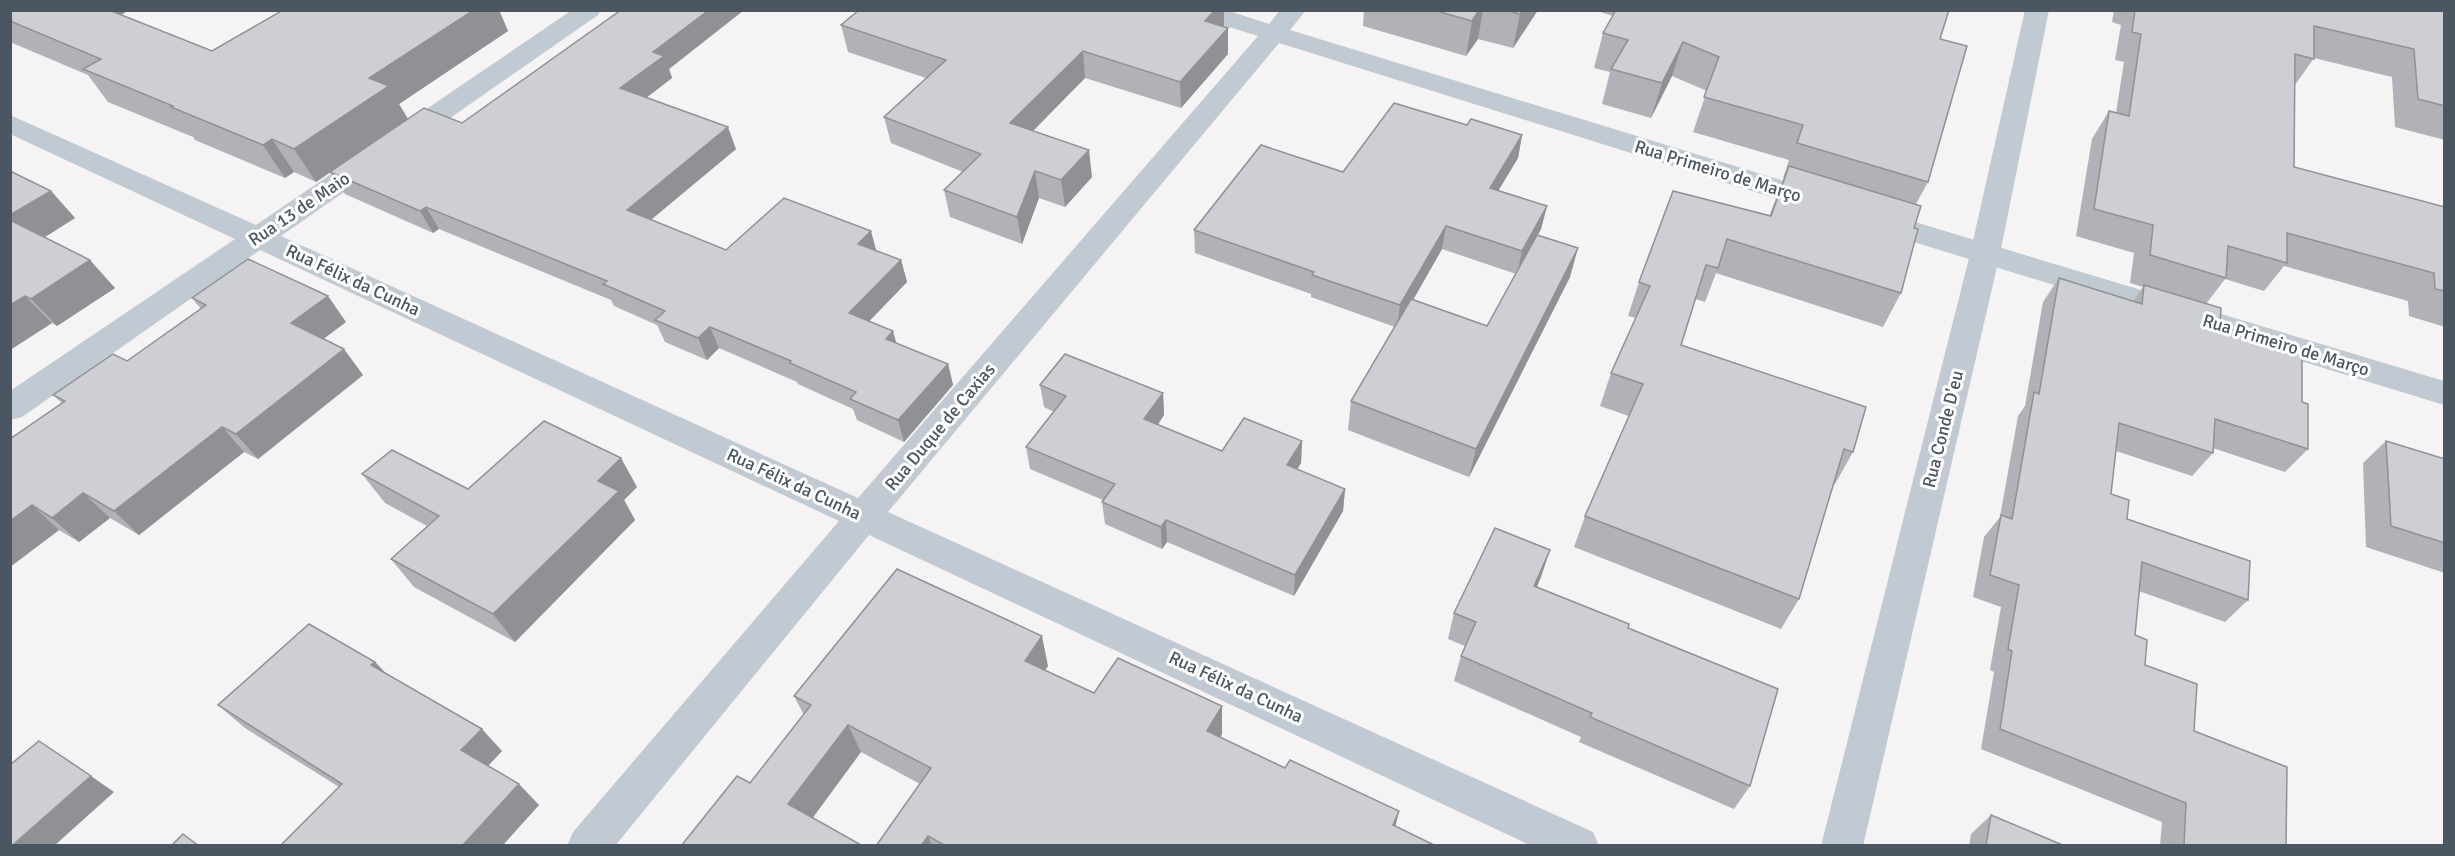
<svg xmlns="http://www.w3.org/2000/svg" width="2455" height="856" font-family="Signika,sans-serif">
<rect width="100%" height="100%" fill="#f5f3f3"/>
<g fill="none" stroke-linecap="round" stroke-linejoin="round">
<!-- minor -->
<g fill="#c1cad2" fill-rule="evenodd">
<polygon points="572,10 601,10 598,15 281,236 858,498 1258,36 1190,15 1187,10 1226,10 1269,24 1280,10 1306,10 1290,30 1833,196 1837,203 1833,210 1823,212 1813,210 1279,43 888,512 1593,832 1599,846 1532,846 869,535 615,846 567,846 573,832 839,521 260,250 22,417 10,420 10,391 235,239 10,134 10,115 256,225"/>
<polygon points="1875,210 2444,381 2444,405 1865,227 1861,220 1865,213"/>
</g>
<!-- tertiary -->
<polygon fill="#c1cad2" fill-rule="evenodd" points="2025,10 2049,10 2000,254 1863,846 1821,846 1970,254"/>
</g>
<!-- wall -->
<g fill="#b0b2b7" fill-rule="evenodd">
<polygon points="10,10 129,10 121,15 212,51 283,10 499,10 508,31 399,104 408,119 316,182 294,172 285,178 195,140 193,137 108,102 88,75 10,42"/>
<polygon points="621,10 744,10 669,69 672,78 646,98 736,149 651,220 726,250 876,251 901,260 907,282 869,321 897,343 948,364 953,385 904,442 857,420 853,409 798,384 797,382 719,348 707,360 665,342 657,325 614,306 611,300 439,229 433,233 345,194 330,172 462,123"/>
<polygon points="1224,10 1224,26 1228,54 1181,108 1085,78 1033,131 1092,177 1065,207 1039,198 1022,244 950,217 944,190 963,172 891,143 884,117 926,78 848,52 841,25"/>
<polygon points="1364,10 1538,10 1513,48 1478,39 1466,56 1363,26"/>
<polygon points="1594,10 1949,10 1940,39 1928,182 1916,204 1914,228 1901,293 1883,327 1716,273 1705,302 1695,299 1681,345 1853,452 1835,484 1833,484 1799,599 1781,629 1574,547 1585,516 1629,416 1600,406 1611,373 1636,318 1628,316 1639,282 1769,216 1784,178 1783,178 1789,160 1693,132 1707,91 1672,76 1651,118 1602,104 1610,72 1594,68 1603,33 1613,16"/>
<polygon points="2114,10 2445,10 2445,140 2395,127 2392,77 2314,58 2295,85 2294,167 2445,207 2445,327 2409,316 2408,301 2284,266 2264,291 2225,279 2206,304 2220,326 2302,402 2308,449 2285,472 2213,448 2213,453 2192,476 2116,451 2111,494 2127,519 2248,600 2225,622 2139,591 2135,635 2145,665 2194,731 2286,846 2160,846 2162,822 1981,749 1994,672 1990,670 2001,607 1973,597 1984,537 2000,517 2018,416 2025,406 2043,302 2059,278 2133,301 2143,287 2130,283 2134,253 2076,236 2092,139 2109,111 2116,113 2124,62 2115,60 2121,25 2112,22"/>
<path d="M 1467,125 L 1522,135 L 1518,158 L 1498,191 L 1547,206 L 1541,229 L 1538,235 L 1570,277 L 1469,477 L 1348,430 L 1351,401 L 1395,327 L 1311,297 L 1311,294 L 1195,253 L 1194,230 ZM 1442,249 L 1516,274 L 1487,326 L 1413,300 Z"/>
<polygon points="51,191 75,218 44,237 115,288 57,326 52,323 10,350"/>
<polygon points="192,298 346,322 323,339 363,375 258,459 244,452 139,535 110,518 79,542 59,530 10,567 62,403 53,395 127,361 201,309"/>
<polygon points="1040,385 1163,393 1164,415 1158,425 1222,451 1302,441 1301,463 1297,469 1345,489 1343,511 1294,596 1167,542 1162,549 1105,524 1102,502 1103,500 1030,469 1026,447 1054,412 1044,407"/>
<polygon points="2386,441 2445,459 2445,573 2366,547 2363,463"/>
<polygon points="362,474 468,489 637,487 624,500 635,520 515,642 414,587 391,559 427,526 385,503"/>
<polygon points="1550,550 1537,587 1628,628 1750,786 1734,809 1579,742 1581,737 1454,681 1461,656 1465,646 1448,639 1454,613"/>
<polygon points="375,662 386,674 502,751 488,766 539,805 502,846 280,846 339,787 245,728 218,705"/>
<polygon points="1048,666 1045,670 1094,693 1222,734 1220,738 1396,827 1436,846 876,846 920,784 861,752 813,818 750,783 804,715 794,696"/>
<polygon points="1991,815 2065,846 1969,846 1971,834"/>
</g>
<!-- shaded-wall -->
<g fill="#909195">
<polygon points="96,10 129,10 117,17"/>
<polygon points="474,10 499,10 508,31 399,104 408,119 316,182 294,149 369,78"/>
<polygon points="709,10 744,10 669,69 672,78 630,110 620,88 653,52"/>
<polygon points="1215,10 1224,10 1224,28 1205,21"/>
<polygon points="1479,10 1483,10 1478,39 1466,56 1472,21"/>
<polygon points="1522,10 1538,10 1513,48 1520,14"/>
<polygon points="1228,28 1228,54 1181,108 1180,82"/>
<polygon points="1683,42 1672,76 1651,118 1662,83"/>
<polygon points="1083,51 1085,78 1014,150 1010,123"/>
<polygon points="728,127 736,149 636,232 627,210"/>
<polygon points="1522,135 1518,158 1486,211 1490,188"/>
<polygon points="272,139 294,172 285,178 263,145"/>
<polygon points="1089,150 1092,177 1065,207 1061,180"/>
<polygon points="1035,171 1039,198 1022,244 1017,217"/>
<polygon points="51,191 75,218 31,246 10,223 10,215"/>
<polygon points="1547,206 1541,229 1517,274 1522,251"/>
<polygon points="426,207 439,229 433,233 420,211"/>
<polygon points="1446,226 1442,249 1397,328 1400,305"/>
<polygon points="871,231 877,253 858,244"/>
<polygon points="1578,248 1570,277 1469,477 1476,449"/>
<polygon points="90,260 115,288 57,326 31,299"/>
<polygon points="901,260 907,282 856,335 849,313"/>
<polygon points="25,296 52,323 10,350 10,305"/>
<polygon points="328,296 346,322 310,349 291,323"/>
<polygon points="710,327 719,348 707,360 698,338"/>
<polygon points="893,331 899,353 886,339"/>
<polygon points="344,349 363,375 258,459 236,434"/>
<polygon points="948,364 953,385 904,442 898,420"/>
<polygon points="1163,393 1164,415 1145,442 1144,419"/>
<polygon points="222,427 244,452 139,535 114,511"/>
<polygon points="1302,441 1301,463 1286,488 1287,465"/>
<polygon points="621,458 637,487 624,500 635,520 515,642 493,614 598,481"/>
<polygon points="1345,489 1343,511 1294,596 1295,575"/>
<polygon points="83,493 110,518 79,542 52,518"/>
<polygon points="32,505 59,530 10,567 10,521"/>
<polygon points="1166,520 1167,542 1162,549 1161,527"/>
<polygon points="1550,550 1541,577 1526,612 1534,586"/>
<polygon points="1042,636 1048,666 1032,690 1025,661"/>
<polygon points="375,662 397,685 371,665"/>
<polygon points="1222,706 1222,734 1208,759 1207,731"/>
<polygon points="848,725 861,752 803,830 788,804"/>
<polygon points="482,729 502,751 482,772 461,750"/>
<polygon points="91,776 114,792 54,846 17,846 14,844"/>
<polygon points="519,784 539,805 502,846 462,846"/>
<polygon points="1399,811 1393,837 1393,825"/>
<polygon points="928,836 932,846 921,846"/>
</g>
<!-- building -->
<g fill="#cdcfd5" stroke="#909195" stroke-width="1.5">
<polygon points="10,10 109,10 212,51 283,10 474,10 369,78 389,86 294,149 272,139 263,145 171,107 173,106 83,69 101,59 10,21"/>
<polygon points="621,10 709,10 653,52 664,56 620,88 728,127 627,210 726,250 784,198 871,231 858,244 901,260 849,313 893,331 886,339 948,364 898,420 850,399 856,392 790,363 791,361 710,327 698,338 655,320 665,311 603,284 607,281 426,207 420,211 330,172 424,108 462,123"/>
<polygon points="859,10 1215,10 1205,21 1228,28 1180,82 1083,51 1010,123 1089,150 1061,180 1035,171 1017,217 944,190 981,154 884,117 946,60 841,25"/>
<polygon points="1433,10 1479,10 1472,21"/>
<polygon points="1506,10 1522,10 1520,14"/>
<polygon points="1616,10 1949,10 1940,39 1967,46 1928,182 1797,143 1803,125 1704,97 1719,57 1683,42 1662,83 1611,69 1628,40 1603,33"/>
<polygon points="2135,10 2445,10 2445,106 2418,99 2414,49 2314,26 2314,59 2295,54 2294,167 2445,207 2445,291 2435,289 2434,273 2287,233 2287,263 2228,246 2226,278 2150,255 2153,225 2094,209 2109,111 2129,116 2141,34 2132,32"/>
<polygon points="1394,103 1467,125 1471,119 1522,135 1490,188 1547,206 1522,251 1446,226 1400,305 1312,275 1314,272 1194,230 1261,145 1343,172"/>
<polygon points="1789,166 1921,206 1914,228 1918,229 1901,293 1727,239 1718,268 1706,265 1681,345 1866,407 1853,452 1844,449 1799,599 1585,516 1643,384 1611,373 1650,286 1639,282 1673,191 1771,216"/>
<polygon points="10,171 51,191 10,215"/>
<polygon points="10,220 90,260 31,299 25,296 10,305"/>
<polygon points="1537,235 1578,248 1476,449 1351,401 1411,299 1487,326"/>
<polygon points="248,259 328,296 291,323 344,349 236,434 222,427 114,511 83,493 52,518 32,505 10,521 10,439 65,401 53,395 113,354 127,361 206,305 192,298"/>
<polygon points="2059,278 2142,304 2144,285 2221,308 2220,326 2302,350 2302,402 2308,404 2308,449 2215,419 2213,453 2119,423 2111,494 2129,500 2127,519 2250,561 2248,600 2142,562 2135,635 2147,640 2145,665 2197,684 2194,731 2287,767 2286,846 2184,846 2186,803 2000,729 2012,651 2008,649 2019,585 1990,575 2001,515 2012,519 2034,392 2039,394"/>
<polygon points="1065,354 1163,393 1144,419 1222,451 1244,418 1302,441 1287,465 1345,489 1295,575 1166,520 1161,527 1102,502 1115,484 1026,447 1066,396 1040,385"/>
<polygon points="544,421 621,458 598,481 619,491 493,614 391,559 439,516 362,474 392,450 468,489"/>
<polygon points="2386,441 2445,459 2445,543 2391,526"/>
<polygon points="1495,528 1550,550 1534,586 1629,624 1628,628 1778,689 1750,786 1590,717 1592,713 1461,656 1476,622 1454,613"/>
<polygon points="897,569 1042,636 1025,661 1094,693 1118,658 1222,706 1207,731 1285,768 1290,760 1399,811 1393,825 1436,846 946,846 928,836 921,846 876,846 931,768 848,725 788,804 863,846 681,846 737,776 750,783 811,705 794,696"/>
<polygon points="309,624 375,662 371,665 482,729 461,750 519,784 462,846 280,846 342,784 218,705"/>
<polygon points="39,741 91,776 14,844 17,846 10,846 10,765"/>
<polygon points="1991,815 2065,846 1986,846"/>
<polygon points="183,834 199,846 171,846"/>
</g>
<g text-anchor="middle" stroke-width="6" stroke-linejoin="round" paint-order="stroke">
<!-- street labels -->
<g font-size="18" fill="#4a5661" stroke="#fff">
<text transform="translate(1718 171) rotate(17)" y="6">Rua Primeiro de Março</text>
<text transform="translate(299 209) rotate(-34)" y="6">Rua 13 de Maio</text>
<text transform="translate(353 280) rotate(25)" y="6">Rua Félix da Cunha</text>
<text transform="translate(2286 345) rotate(17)" y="6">Rua Primeiro de Março</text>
<text transform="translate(940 427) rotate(-50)" y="6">Rua Duque de Caxias</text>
<text transform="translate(1943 429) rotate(-76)" y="6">Rua Conde D'eu</text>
<text transform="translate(794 484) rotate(25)" y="6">Rua Félix da Cunha</text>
<text transform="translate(1236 687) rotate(25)" y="6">Rua Félix da Cunha</text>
</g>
</g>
<!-- border -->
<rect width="2455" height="856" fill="none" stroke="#4a5661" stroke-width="24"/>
</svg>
